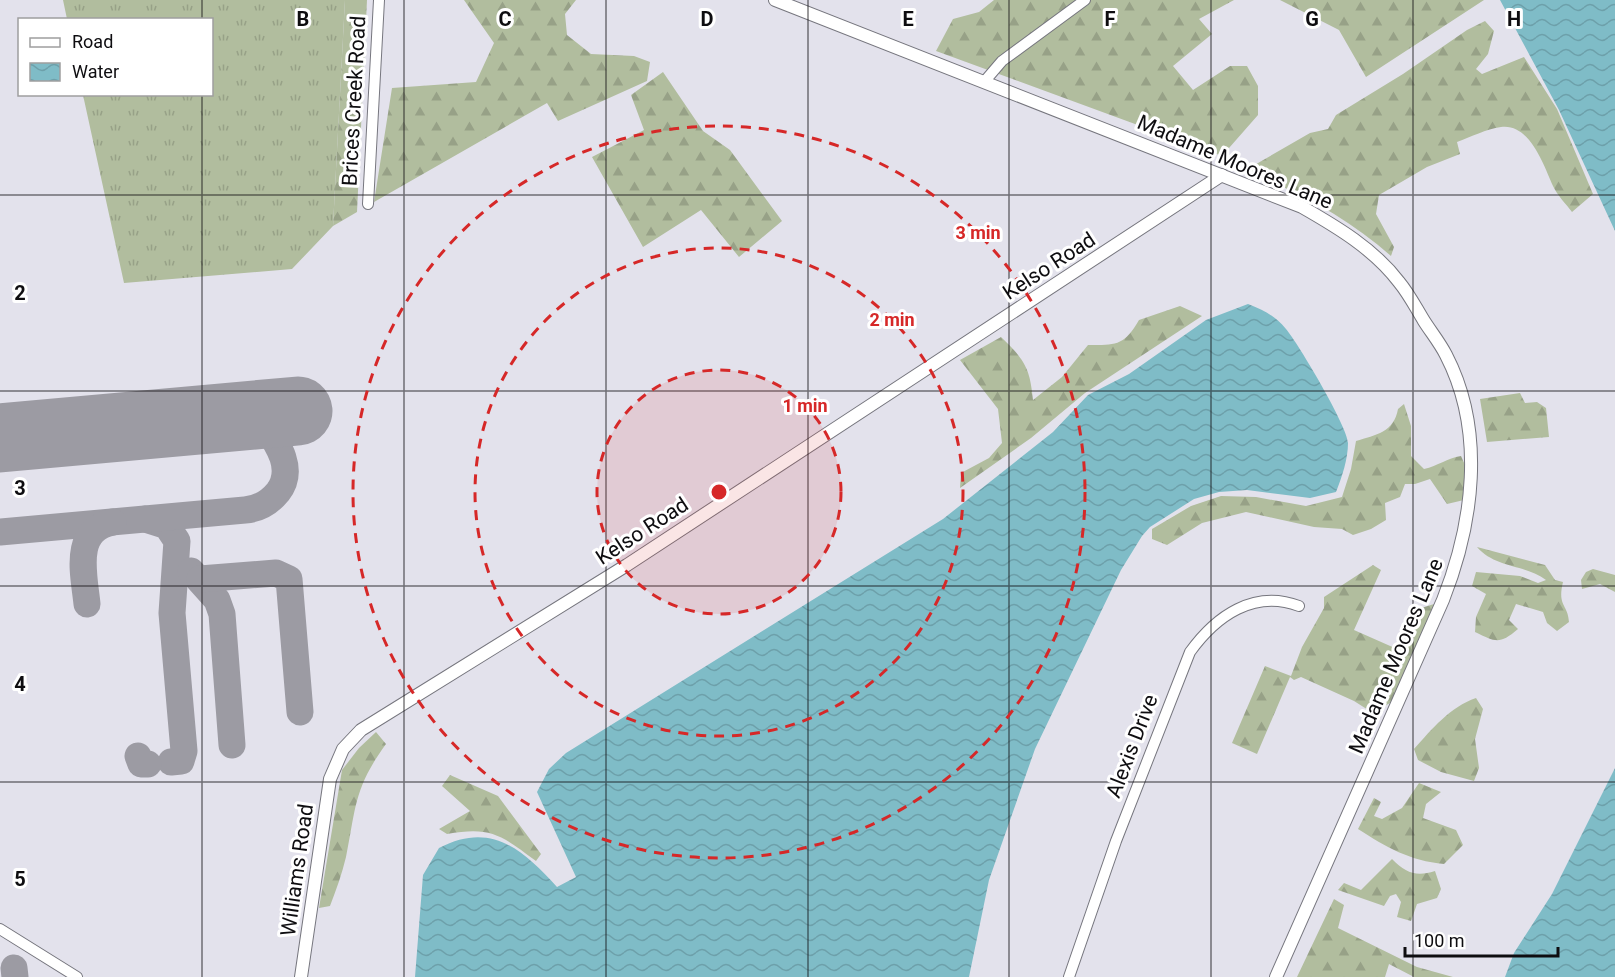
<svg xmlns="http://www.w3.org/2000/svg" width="1615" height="977" font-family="Roboto,sans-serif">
<defs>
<pattern id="grass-tufts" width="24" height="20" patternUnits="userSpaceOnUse" patternTransform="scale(1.5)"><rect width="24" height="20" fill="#b1bd9e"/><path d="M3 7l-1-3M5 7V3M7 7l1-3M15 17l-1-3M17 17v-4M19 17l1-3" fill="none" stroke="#97a187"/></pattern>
<pattern id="forest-firs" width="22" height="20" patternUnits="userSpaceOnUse" patternTransform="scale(1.5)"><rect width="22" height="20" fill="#b1bd9e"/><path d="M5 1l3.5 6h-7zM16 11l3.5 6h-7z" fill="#97a187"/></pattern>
<pattern id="water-waves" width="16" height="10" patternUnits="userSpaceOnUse" patternTransform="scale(1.5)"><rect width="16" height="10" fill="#7fbcc7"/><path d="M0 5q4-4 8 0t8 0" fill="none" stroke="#6da0aa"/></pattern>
</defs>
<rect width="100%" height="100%" fill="#e3e2ec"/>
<!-- grass -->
<polygon fill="url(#grass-tufts)" points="63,0 345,0 333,226 292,269 124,283 83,95 212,94 212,20 67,19"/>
<!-- forest -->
<g fill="url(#forest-firs)">
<polygon points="345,0 367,0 357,212 333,226"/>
<polygon points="464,0 576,0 565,14 567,35 591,54 634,56 650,62 647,81 558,121 547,103 374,202 392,88 476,82 494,43"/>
<polygon points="994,0 1234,0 1199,19 1212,34 1173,66 1193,90 1230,66 1247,66 1258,86 1258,115 1222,156 936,51 953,19 979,12"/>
<polygon points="1280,0 1484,0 1366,77 1339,30"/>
<path d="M 1485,21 L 1494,31 L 1488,54 L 1476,69 L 1482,74 L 1524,57 L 1557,109 L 1593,194 L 1572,212 C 1566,204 1557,195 1553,186 C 1544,166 1530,123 1501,127 C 1486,129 1471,137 1457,142 L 1460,154 L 1427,167 L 1379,195 L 1376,214 L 1394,247 L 1391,256 C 1351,221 1303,193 1253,175 L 1251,167 L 1310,133 L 1328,129 L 1336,115 L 1403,74 L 1467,30 Z"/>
<polygon points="663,72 703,131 730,150 782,221 739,257 701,210 643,247 592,157 644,130 631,95"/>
<path d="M 1180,306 L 1202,316 L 1085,393 L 1031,438 L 960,488 L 961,473 L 989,458 L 1002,443 L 998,409 L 960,360 L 1001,337 C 1025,360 1030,368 1033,400 L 1062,377 L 1088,345 C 1116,345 1124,346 1139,320 Z"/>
<polygon points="1520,393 1525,403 1537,402 1546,408 1549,437 1487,442 1480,399"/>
<path d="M 1404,404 L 1411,426 L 1411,456 L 1424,469 C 1438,466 1447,458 1461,456 L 1465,465 L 1464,500 L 1447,504 L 1430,479 L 1415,484 L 1405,484 L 1400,497 L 1385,503 L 1386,520 L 1371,529 L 1353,535 L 1342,529 L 1314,527 L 1246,512 L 1202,523 L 1167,545 L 1152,539 L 1152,529 L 1191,506 L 1221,496 L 1256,497 L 1306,506 L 1342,497 L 1351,469 L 1356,441 C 1376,435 1394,432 1398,409 Z"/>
<path d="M 1477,547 L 1545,565 L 1555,580 L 1563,582 C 1557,607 1568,604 1569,622 L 1557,631 L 1547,623 L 1543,612 L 1516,604 L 1509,620 L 1518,629 C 1499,645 1496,642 1475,632 L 1476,617 L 1486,594 L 1472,586 L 1476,572 L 1520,576 L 1538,583 L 1546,580 C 1524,564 1495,568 1477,547 Z"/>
<polygon points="1373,565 1381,570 1354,630 1397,649 1415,610 1434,604 1395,700 1373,713 1354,701 1301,677 1294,680 1290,677 1257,754 1232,743 1265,666 1291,676 1302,647 1324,608 1324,597"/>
<polygon points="1593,569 1615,575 1615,592 1600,584 1582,589 1581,580 1586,572"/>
<path d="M 1476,698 L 1483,709 L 1475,739 L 1479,768 L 1474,781 L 1441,772 L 1418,760 L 1414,749 C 1432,729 1450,707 1476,698 Z"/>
<path d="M 376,732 L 386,744 C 354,788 356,807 346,857 C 342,874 336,890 330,906 L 319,908 L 342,770 L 359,748 Z"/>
<path d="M 450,775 L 498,796 L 541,854 L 536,861 C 501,835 491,826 447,834 L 439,829 L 470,811 L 442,786 Z"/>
<path d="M 1419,783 L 1441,792 L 1426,804 L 1423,818 L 1456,830 L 1463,845 L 1444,864 C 1410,861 1386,847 1358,829 L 1374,798 L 1381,802 L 1374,816 L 1382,819 L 1402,808 Z"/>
<path d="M 1392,859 C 1406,873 1416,877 1435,871 L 1441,889 L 1437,898 L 1417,904 L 1411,921 L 1397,917 L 1401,902 L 1396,894 L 1390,896 L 1384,906 L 1338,890 L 1344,883 L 1361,890 Z"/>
<polygon points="1334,899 1344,905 1338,928 1417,967 1453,977 1414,977 1389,964 1385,977 1297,977"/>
</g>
<!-- water -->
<g fill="url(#water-waves)">
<polygon points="1500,0 1615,0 1615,231 1559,110"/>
<path d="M 1248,304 C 1264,310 1275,316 1286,329 C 1298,343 1348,427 1348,443 C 1348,459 1342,477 1336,492 L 1310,498 L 1247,490 L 1219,492 L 1194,499 L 1150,527 L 1142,536 L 1121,570 L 1035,749 L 989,880 L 969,977 L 415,977 L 423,875 L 439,848 C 491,821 522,849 557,887 L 576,877 L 537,792 L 549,769 L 566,753 L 943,519 L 1053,432 L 1088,395 L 1129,374 L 1206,320 Z"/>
<polygon points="1615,768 1615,977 1505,977 1514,953 1552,894"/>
</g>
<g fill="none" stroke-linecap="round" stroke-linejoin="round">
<!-- taxiway -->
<g stroke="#9c9ba3" stroke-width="27">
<polyline points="145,519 167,526 177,541 172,613 184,751 181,761 171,762"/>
<path d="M 0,532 L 245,510 C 258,509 269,503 278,492 C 298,466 272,437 258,415"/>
<polyline points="191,571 217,600 222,614 232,745"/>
<polyline points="200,579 276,573 289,579 300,712"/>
<path d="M 87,604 C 84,574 72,530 113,522"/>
<polyline points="138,756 141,764 148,764"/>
<polyline points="14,968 15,977"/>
</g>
<!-- runway -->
<polyline stroke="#9c9ba3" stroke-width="69" points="0,438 298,411"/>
<!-- minor casing -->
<g stroke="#76767e" stroke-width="12">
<g id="minor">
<polyline points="984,82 1002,61 1085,0"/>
<polyline points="368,204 379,0"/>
<polyline points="0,929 77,977"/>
<path d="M 1069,977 L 1116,841 L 1190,652 C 1216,616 1254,589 1299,606"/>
</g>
</g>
<!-- tertiary casing -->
<g stroke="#76767e" stroke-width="14">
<g id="tertiary">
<path d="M 775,0 L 1302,207 C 1337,227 1374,249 1399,282 C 1409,294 1416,308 1424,321 C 1431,332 1440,343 1446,355 C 1486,432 1473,524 1443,600 L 1276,977"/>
<polyline points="301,977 330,779 343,749 361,730 627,565 1222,175"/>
</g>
</g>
<!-- minor -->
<use href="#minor" stroke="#fff" stroke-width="10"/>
<!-- tertiary -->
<use href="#tertiary" stroke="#fff" stroke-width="12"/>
</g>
<!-- grid -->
<path fill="none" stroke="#0e0d10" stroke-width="1.5" stroke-opacity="0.55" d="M 202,0 L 202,20M 404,0 L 404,977M 606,0 L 606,977M 808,0 L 808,977M 1009,0 L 1009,977M 1211,0 L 1211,977M 1413,0 L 1413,977M 202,94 L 202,977M 0,195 L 1615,195M 0,391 L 1615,391M 0,586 L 1615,586M 0,782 L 1615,782"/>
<!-- distance rings -->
<circle cx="719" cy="492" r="122" fill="#d62828" fill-opacity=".12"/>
<g fill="none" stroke="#d62828" stroke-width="3" stroke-dasharray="10 8">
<circle cx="719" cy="492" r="122"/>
<circle cx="719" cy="492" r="244"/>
<circle cx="719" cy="492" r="366"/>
</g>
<g text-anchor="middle" stroke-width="6" stroke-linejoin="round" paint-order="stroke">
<!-- street labels -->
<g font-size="21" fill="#0e0d10" stroke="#fff">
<text transform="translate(354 101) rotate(-87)" y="7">Brices Creek Road</text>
<text transform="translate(1235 162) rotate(23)" y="7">Madame Moores Lane</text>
<text transform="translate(1049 266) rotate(-33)" y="7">Kelso Road</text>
<text transform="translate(642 531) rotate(-33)" y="7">Kelso Road</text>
<text transform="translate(1396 656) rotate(-67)" y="7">Madame Moores Lane</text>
<text transform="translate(1132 746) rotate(-69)" y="7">Alexis Drive</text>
<text transform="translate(297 870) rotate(-82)" y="7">Williams Road</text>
</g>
</g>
<g font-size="20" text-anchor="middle" font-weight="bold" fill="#0e0d10" stroke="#fff" stroke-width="6" stroke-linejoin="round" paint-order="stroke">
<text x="303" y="26">B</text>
<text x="505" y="26">C</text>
<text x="707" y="26">D</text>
<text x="908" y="26">E</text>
<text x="1110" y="26">F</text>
<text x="1312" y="26">G</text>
<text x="1514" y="26">H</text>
<text x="20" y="300">2</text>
<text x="20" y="495">3</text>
<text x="20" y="691">4</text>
<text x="20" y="886">5</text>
</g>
<circle cx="719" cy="492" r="9" fill="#d62828" stroke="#fff" stroke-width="3"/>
<g font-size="18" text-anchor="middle" font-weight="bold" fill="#d62828" stroke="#fff" stroke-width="6" stroke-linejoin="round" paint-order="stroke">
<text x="978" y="239">3 min</text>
<text x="892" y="326">2 min</text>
<text x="805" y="412">1 min</text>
</g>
<!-- legend -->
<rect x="18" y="18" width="195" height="78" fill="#ffffff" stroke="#9f9e9f" stroke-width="1.5"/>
<rect x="30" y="38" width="30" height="9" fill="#ffffff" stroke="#9f9e9f" stroke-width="1.5"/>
<text x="72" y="48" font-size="18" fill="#0e0d10">Road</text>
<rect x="30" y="63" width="30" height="18" fill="url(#water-waves)" stroke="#9f9e9f" stroke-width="1.5"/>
<text x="72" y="78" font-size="18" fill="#0e0d10">Water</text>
<!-- scale -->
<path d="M1405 947v9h153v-9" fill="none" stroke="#0e0d10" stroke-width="3"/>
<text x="1414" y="947" font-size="18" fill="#0e0d10" stroke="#ffffff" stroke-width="4.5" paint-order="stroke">100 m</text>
</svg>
